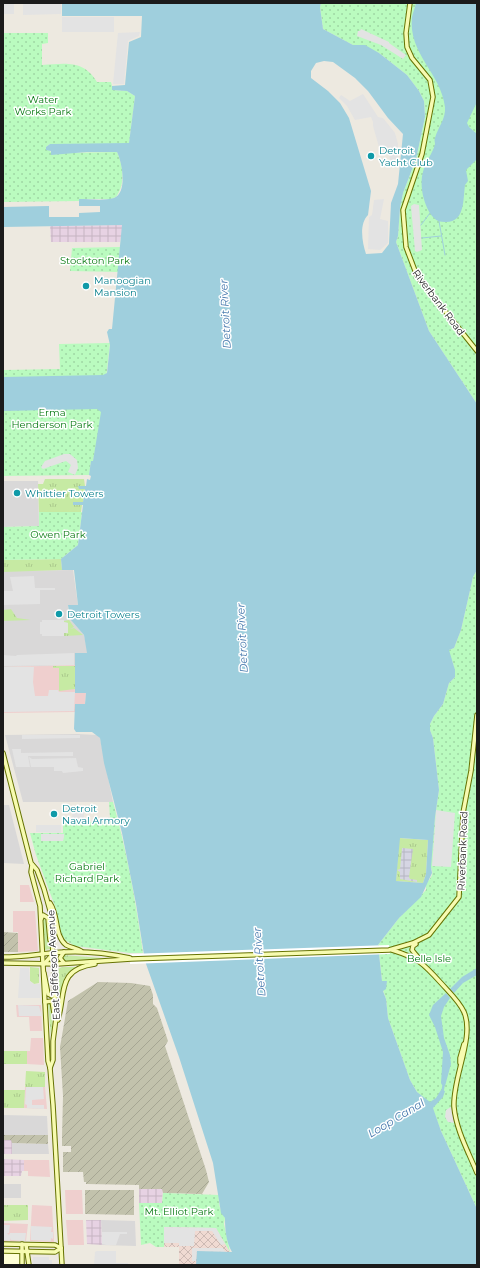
<svg xmlns="http://www.w3.org/2000/svg" width="480" height="1268" font-family="Montserrat,sans-serif">
<defs>
<pattern id="industrial-grid" width="8" height="8" patternUnits="userSpaceOnUse"><rect width="8" height="8" fill="#e7d2e3"/><path d="M0 4h8M4 0v8" fill="none" stroke="#c6b4c2"/></pattern>
<pattern id="military-cross-hatch" width="8" height="8" patternUnits="userSpaceOnUse"><rect width="8" height="8" fill="#f0dad2"/><path d="M0 0l8 8M0 8l8-8" fill="none" stroke="#cdbab4"/></pattern>
<pattern id="construction-furrows" width="10" height="10" patternUnits="userSpaceOnUse"><rect width="10" height="10" fill="#c2c2ac"/><path d="M-1 1l2-2M0 10L10 0M9 11l2-2" fill="none" stroke="#a6a693"/></pattern>
<pattern id="grass-tufts" width="24" height="20" patternUnits="userSpaceOnUse"><rect width="24" height="20" fill="#c6eaa3"/><path d="M3 7l-1-3M5 7V3M7 7l1-3M15 17l-1-3M17 17v-4M19 17l1-3" fill="none" stroke="#aac88c"/></pattern>
<pattern id="park-dots" width="8" height="8" patternUnits="userSpaceOnUse"><rect width="8" height="8" fill="#bafbbf"/><path d="M2 2h.1M6 6h.1" fill="none" stroke="#9fd7a4" stroke-width="1.8" stroke-linecap="round"/></pattern>
<pattern id="plaza-grid" width="8" height="8" patternUnits="userSpaceOnUse"><rect width="8" height="8" fill="#d5d5e3"/><path d="M0 4h8M4 0v8" fill="none" stroke="#b6b6c2"/></pattern>
</defs>
<rect width="100%" height="100%" fill="#ede9e0"/>
<!-- residential -->
<g fill="#d9d8d8">
<polygon points="3,481 38,481 39,526 3,527"/>
<polygon points="73,570 78,605 68,606 70,619 84,635 88,653 75,653 75,665 3,667 3,571"/>
<polygon points="77,734 97,735 100,738 113,802 23,802 5,735"/>
<polygon points="3,805 9,805 24,864 3,863"/>
<polygon points="3,1115 47,1116 48,1135 3,1135"/>
<polygon points="12,1143 48,1144 49,1154 12,1154"/>
<rect x="3" y="1184" width="18" height="14"/>
<polygon points="101,1220 135,1221 136,1246 102,1245"/>
</g>
<!-- commercial -->
<g fill="#efcfce">
<polygon points="76,665 75,692 86,693 85,704 75,704 75,712 3,713 3,667"/>
<polygon points="29,885 34,902 20,902 20,885"/>
<polygon points="13,911 35,911 38,951 18,952 18,932 13,932"/>
<polygon points="16,1005 41,1005 42,1031 30,1031 29,1017 17,1017"/>
<polygon points="31,1038 43,1038 44,1065 27,1064 27,1051 30,1051"/>
<polygon points="25,1087 45,1087 47,1109 24,1108"/>
<polygon points="24,1160 49,1160 50,1177 28,1176 28,1171 24,1171"/>
<polygon points="65,1190 82,1190 83,1214 66,1214"/>
<polygon points="32,1205 52,1206 54,1242 30,1241"/>
<polygon points="66,1220 83,1220 84,1245 68,1245"/>
<polygon points="3,1223 28,1224 26,1241 3,1241"/>
</g>
<!-- industrial -->
<g fill="url(#industrial-grid)">
<polygon points="123,225 120,242 51,242 50,226"/>
<rect x="3" y="1140" width="9" height="14"/>
<polygon points="3,1159 24,1160 24,1171 22,1171 21,1176 3,1176"/>
<polygon points="139,1189 163,1189 162,1203 139,1203"/>
<polygon points="86,1220 101,1220 102,1245 87,1244"/>
</g>
<!-- education -->
<rect fill="#ffffd7" x="3" y="1253" width="16" height="12"/>
<!-- military -->
<polygon fill="url(#military-cross-hatch)" points="164,1227 216,1228 230,1252 197,1251 236,1265 179,1265 179,1247 164,1247"/>
<!-- construction -->
<g fill="url(#construction-furrows)">
<polygon points="3,932 18,933 18,952 3,952"/>
<polygon points="98,982 131,983 150,986 153,995 153,1004 157,1008 168,1041 165,1046 206,1170 209,1182 202,1194 163,1193 162,1189 139,1189 139,1185 86,1184 86,1182 84,1182 83,1172 63,1172 63,1152 71,1152 71,1146 62,1146 62,1137 63,1096 60,1047 68,1001"/>
<polygon points="3,1135 48,1135 48,1144 12,1143 11,1140 3,1140"/>
<polygon points="85,1190 134,1190 134,1215 85,1214"/>
</g>
<!-- grass -->
<g fill="url(#grass-tufts)">
<polygon points="45,479 84,479 85,486 78,486 85,489 83,502 74,502 74,505 82,505 81,512 39,512 38,484 43,484"/>
<polygon points="61,559 62,570 3,572 3,560"/>
<polygon points="11,609 17,618 31,620 3,621 3,610"/>
<polygon points="69,620 74,627 70,629 74,628 83,635 64,636 64,633 68,633 68,623 64,622 64,621"/>
<polygon points="53,666 75,666 75,689 59,691 59,668 53,668"/>
<polygon points="399,838 428,840 426,874 423,883 396,881"/>
<polygon points="45,917 50,949 45,950 43,919"/>
<polygon points="63,955 115,959 64,962 61,959"/>
<polygon points="30,967 39,968 39,983 34,984 30,981"/>
<polygon points="62,967 76,967 65,977 61,996 59,995 58,969"/>
<polygon points="48,1004 51,1003 53,1018 51,1037"/>
<rect x="3" y="1051" width="24" height="13"/>
<polygon points="26,1071 45,1072 45,1087 25,1087"/>
<polygon points="3,1090 25,1090 24,1108 3,1108"/>
<polygon points="3,1205 28,1205 28,1220 3,1221"/>
</g>
<!-- park -->
<g fill="url(#park-dots)">
<polygon points="321,3 477,3 477,404 429,331 396,242 398,236 400,208 403,193 416,159 425,117 424,101 419,91 407,75 379,53 361,45 353,45 323,29 320,7"/>
<path d="M 3,33 L 48,33 L 48,43 L 42,44 L 42,65 C 65,64 83,59 97,82 L 111,82 L 113,90 L 127,91 L 135,96 L 129,144 L 50,144 L 46,147 L 52,153 L 117,152 C 123,165 126,184 116,197 L 111,199 L 80,199 L 79,201 L 3,202 Z"/>
<polygon points="120,247 118,272 70,271 72,248"/>
<polygon points="110,343 102,416 93,461 91,462 89,475 3,476 3,370 60,369 59,344"/>
<polygon points="39,512 82,512 78,545 61,559 3,560 3,527 39,526"/>
<path d="M 477,570 L 477,1209 L 441,1131 L 431,1104 L 417,1092 L 410,1080 L 388,1018 L 386,999 L 383,990 L 387,981 L 382,981 L 378,945 L 399,918 L 426,890 L 426,883 C 431,879 435,872 430,867 L 435,817 L 439,790 L 433,738 L 430,730 L 430,724 L 434,716 L 443,704 L 449,683 L 455,677 L 453,663 L 448,653 L 449,650 L 454,648 L 461,630 L 473,577 Z"/>
<path d="M 109,802 L 113,802 C 127,852 136,902 143,953 L 130,953 L 75,946 L 65,940 L 61,933 L 56,909 L 36,855 L 30,833 L 63,833 L 63,823 L 72,822 L 99,822 L 110,818 Z"/>
<path d="M 163,1193 L 219,1195 C 218,1203 220,1211 225,1218 L 224,1224 L 230,1252 L 216,1228 L 165,1227 L 164,1247 L 156,1247 L 150,1243 L 141,1245 L 139,1203 L 162,1203 Z"/>
</g>
<!-- parking -->
<g fill="#e3e3e3">
<rect x="3" y="3" width="11" height="11"/>
<polygon points="23,3 61,3 61,14 23,15"/>
<rect x="62" y="17" width="52" height="15"/>
<polygon points="361,29 389,42 389,43 406,55 403,59 381,45 357,36 358,31 360,31"/>
<polygon points="140,32 139,36 128,41 124,84 113,84 118,33"/>
<polygon points="363,94 378,117 383,118 395,133 398,144 398,163 390,160 389,151 386,148 379,147 373,126 373,122 371,117 355,120 347,106 339,98 341,95 350,101"/>
<polygon points="384,199 380,219 388,221 388,243 380,250 368,249 369,217 372,215 374,200"/>
<polygon points="414,204 419,205 422,250 417,252 415,251 411,206"/>
<polygon points="64,454 70,454 77,460 78,468 75,475 68,472 71,465 66,461 43,469 41,467 45,461"/>
<polygon points="34,576 35,588 55,588 55,590 40,590 40,604 3,605 3,591 13,591 10,577"/>
<polygon points="42,620 64,620 64,622 68,623 68,633 64,633 64,636 42,636 42,634 40,634 40,622 42,622"/>
<polygon points="74,653 74,665 3,666 3,655 16,656 17,655"/>
<polygon points="3,667 34,667 33,682 35,696 48,696 49,690 58,690 59,692 75,692 74,711 3,712"/>
<polygon points="22,735 80,735 80,738 22,739"/>
<polygon points="12,749 21,749 21,753 73,752 73,756 28,756 30,767 16,767"/>
<polygon points="29,757 32,759 76,758 78,767 83,768 83,771 63,773 62,771 54,771 54,767 31,767"/>
<polygon points="73,807 84,807 84,820 72,820"/>
<polygon points="436,810 455,813 451,867 432,866"/>
<polygon points="36,825 61,825 61,833 36,832"/>
<polygon points="41,834 64,834 64,837 63,841 41,841"/>
<polygon points="20,968 29,968 30,981 34,984 40,984 40,998 18,998"/>
<polygon points="18,1005 39,1006 42,1016 19,1016"/>
<polygon points="26,1087 43,1087 44,1099 32,1100 32,1105 44,1105 44,1109 27,1108 27,1105 25,1104"/>
<polygon points="451,1107 455,1123 448,1122 445,1117 446,1110"/>
<polygon points="3,1225 10,1225 9,1233 7,1233 9,1235 10,1233 26,1233 25,1241 11,1240 11,1238 10,1241 3,1240"/>
<polygon points="31,1226 52,1227 51,1232 53,1232 53,1239 51,1238 51,1241 31,1240"/>
<polygon points="164,1227 216,1228 225,1244 221,1245 212,1231 195,1231 194,1246 179,1246 179,1243 164,1243"/>
<polygon points="102,1232 127,1232 127,1234 120,1234 116,1245 106,1245 102,1244"/>
<polygon points="192,1248 223,1248 225,1252 197,1251 196,1261 192,1261"/>
<polygon points="97,1251 116,1251 116,1263 128,1263 128,1265 94,1265 95,1252"/>
<polygon points="33,1257 49,1257 49,1260 52,1260 52,1265 33,1265"/>
</g>
<!-- plaza -->
<polygon fill="url(#plaza-grid)" points="402,848 413,849 409,877 410,879 417,880 417,882 400,879 400,872 397,870 400,869"/>
<!-- water -->
<g fill="#9fcfdd" fill-rule="evenodd">
<path d="M 62,3 L 321,3 L 320,7 L 323,29 L 353,45 L 365,45 L 379,53 L 407,75 L 419,91 L 424,101 L 425,117 L 416,159 L 403,193 L 400,208 L 398,236 L 396,242 L 429,331 L 477,404 L 477,570 L 473,577 L 461,630 L 454,648 L 449,650 L 455,670 L 455,677 L 449,683 L 443,704 L 434,716 L 430,724 L 430,730 L 433,738 L 439,790 L 435,817 L 431,867 L 432,873 L 421,897 L 399,918 L 378,945 L 382,981 L 387,981 L 386,989 L 383,991 L 386,999 L 388,1018 L 410,1080 L 417,1092 L 430,1102 L 436,1098 L 441,1090 L 445,1091 L 443,1097 L 433,1108 L 441,1131 L 477,1209 L 477,1265 L 196,1265 L 197,1251 L 232,1252 C 226,1242 225,1229 225,1218 L 221,1213 L 213,1163 L 179,1057 L 145,961 L 136,904 L 122,833 L 104,763 L 100,738 L 92,732 L 76,732 L 74,729 L 75,704 L 85,704 L 86,693 L 75,693 L 75,653 L 87,653 L 84,635 L 70,619 L 68,605 L 78,605 L 74,570 L 62,570 L 61,559 L 78,545 L 83,505 L 73,505 L 73,502 L 83,502 L 85,489 L 79,489 L 78,486 L 86,486 L 87,479 L 90,480 L 91,476 L 89,475 L 91,461 L 93,461 L 101,412 L 97,409 L 3,411 L 3,377 L 103,375 L 107,373 L 110,345 L 107,332 L 109,329 L 112,329 L 122,225 L 3,227 L 3,207 L 49,206 L 49,217 L 79,217 L 79,213 L 100,212 L 100,206 L 79,206 L 79,199 C 89,199 104,201 114,198 C 128,192 122,162 117,152 L 87,152 L 51,155 L 51,151 L 46,150 L 46,147 L 50,144 L 129,143 L 135,96 L 127,91 L 112,90 L 112,86 L 125,85 L 129,42 L 141,37 L 142,16 L 62,16 ZM 324,61 L 333,62 L 355,78 L 368,91 L 388,118 L 403,134 L 398,184 L 391,203 L 389,244 L 382,253 L 366,254 C 362,242 359,224 368,215 L 371,191 L 349,118 L 340,103 L 328,91 L 311,78 L 311,71 L 316,63 ZM 400,838 L 428,840 L 426,874 L 423,883 L 396,881 Z"/>
<path d="M 416,3 L 477,3 L 477,102 L 467,123 L 469,127 L 477,134 L 477,159 L 466,170 L 468,181 L 465,185 C 463,200 465,223 445,222 C 440,222 437,221 434,218 C 424,208 419,185 423,172 C 425,162 433,153 435,144 C 435,142 434,140 435,138 C 438,127 446,119 445,107 C 441,73 408,54 412,17 C 413,12 415,8 416,3 Z"/>
<polygon points="477,968 477,975 463,983 454,993 450,989 462,977"/>
<polygon points="446,993 450,998 444,1007 441,1016 444,1038 450,1055 451,1064 445,1086 442,1085 441,1083 443,1052 435,1027 429,1015 433,1005"/>
</g>
<!-- pier -->
<polygon fill="#fff" points="389,945 390,954 130,964 130,954"/>
<g fill="none" stroke-linecap="round" stroke-linejoin="round">
<!-- stream -->
<g stroke="#9fcfdd" stroke-width="1">
<polyline points="439,221 445,255"/>
<polyline points="421,225 430,213"/>
<polyline points="422,238 441,236"/>
</g>
<!-- canal -->
<polyline stroke="#9fcfdd" stroke-width="2.5" points="442,1094 444,1083"/>
<!-- secondary casing -->
<g stroke="#667302" stroke-width="5.5">
<g id="secondary">
<polyline points="410,3 406,33 407,47 412,58 430,80 433,97 422,154 403,210 406,247 417,276 477,351"/>
<polyline points="3,753 31,863 37,870 44,889 51,914 56,1018 53,1041 53,1060 50,1068"/>
<polyline points="32,865 31,872 40,906 48,1061 50,1068 53,1105 62,1265"/>
<path d="M 50,903 C 59,916 54,935 66,945 C 71,948 77,948 81,951"/>
<polyline points="41,919 43,915 48,918 50,940 52,944"/>
<polyline points="416,944 413,946 412,950 421,961"/>
<path d="M 392,950 C 418,958 423,963 441,983 C 449,992 459,1001 464,1012 C 475,1037 452,1079 454,1107 C 456,1130 469,1153 477,1173"/>
<path d="M 3,957 C 24,957 44,953 65,952 C 84,951 111,954 130,958"/>
<polyline points="3,963 57,964 131,959 389,950 413,943 429,935 459,897 463,813 471,771 477,715"/>
<polyline points="64,963 60,958 64,952"/>
<polyline points="44,964 53,954"/>
<polyline points="44,973 48,994 52,996 54,992"/>
<polyline points="45,1002 52,1001 54,1013"/>
<path d="M 58,1020 C 66,992 57,969 95,964"/>
<polyline points="460,1063 460,1058 464,1044"/>
<polyline points="3,1244 55,1245 61,1248"/>
<polyline points="22,1244 22,1265"/>
<polyline points="26,1245 29,1265"/>
<polyline points="3,1251 55,1252 61,1248"/>
</g>
</g>
<!-- secondary -->
<use href="#secondary" stroke="#f7fbb1" stroke-width="3.5"/>
</g>
<!-- markers -->
<g fill="#0f9aa8" stroke="#fff" stroke-width="1.5">
<circle cx="371" cy="156" r="4"/>
<circle cx="86" cy="286" r="4"/>
<circle cx="17" cy="493" r="4"/>
<circle cx="59" cy="614" r="4"/>
<circle cx="54" cy="814" r="4"/>
</g>
<g text-anchor="middle" stroke-width="3" stroke-linejoin="round" paint-order="stroke">
<!-- park labels -->
<g font-size="10" fill="#087a12" stroke="#fff">
<text x="43" y="103">Water<tspan x="43" dy="12">Works Park</tspan></text>
<text x="95" y="264">Stockton Park</text>
<text x="52" y="416">Erma<tspan x="52" dy="12">Henderson Park</tspan></text>
<text x="58" y="538">Owen Park</text>
<text x="87" y="870">Gabriel<tspan x="87" dy="12">Richard Park</tspan></text>
<text x="429" y="962">Belle Isle</text>
<text x="179" y="1215">Mt. Elliot Park</text>
</g>
<!-- culture labels -->
<g font-size="10" fill="#0d838f" stroke="#fff" text-anchor="start">
<text x="379" y="154">Detroit<tspan x="379" dy="12">Yacht Club</tspan></text>
<text x="94" y="284">Manoogian<tspan x="94" dy="12">Mansion</tspan></text>
<text x="25" y="497">Whittier Towers</text>
<text x="67" y="618">Detroit Towers</text>
<text x="62" y="812">Detroit<tspan x="62" dy="12">Naval Armory</tspan></text>
</g>
<!-- street labels -->
<g font-size="10" fill="#1b1b1b" stroke="#fff">
<text transform="translate(439 302) rotate(53)" y="4">Riverbank Road</text>
<text transform="translate(462 851) rotate(-88)" y="4">Riverbank Road</text>
<text transform="translate(53 965) rotate(-93)" y="4">East Jefferson Avenue</text>
</g>
<!-- water labels -->
<g font-size="11" font-style="italic" fill="#4679ad" stroke="#fff">
<text transform="translate(225 314) rotate(-93)" y="4">Detroit River</text>
<text transform="translate(242 638) rotate(-93)" y="4">Detroit River</text>
<text transform="translate(259 962) rotate(-94)" y="4">Detroit River</text>
<text transform="translate(396 1118) rotate(-31)" y="4">Loop Canal</text>
</g>
</g>
<!-- border -->
<rect width="480" height="1268" fill="none" stroke="#1b1b1b" stroke-width="8"/>
</svg>
